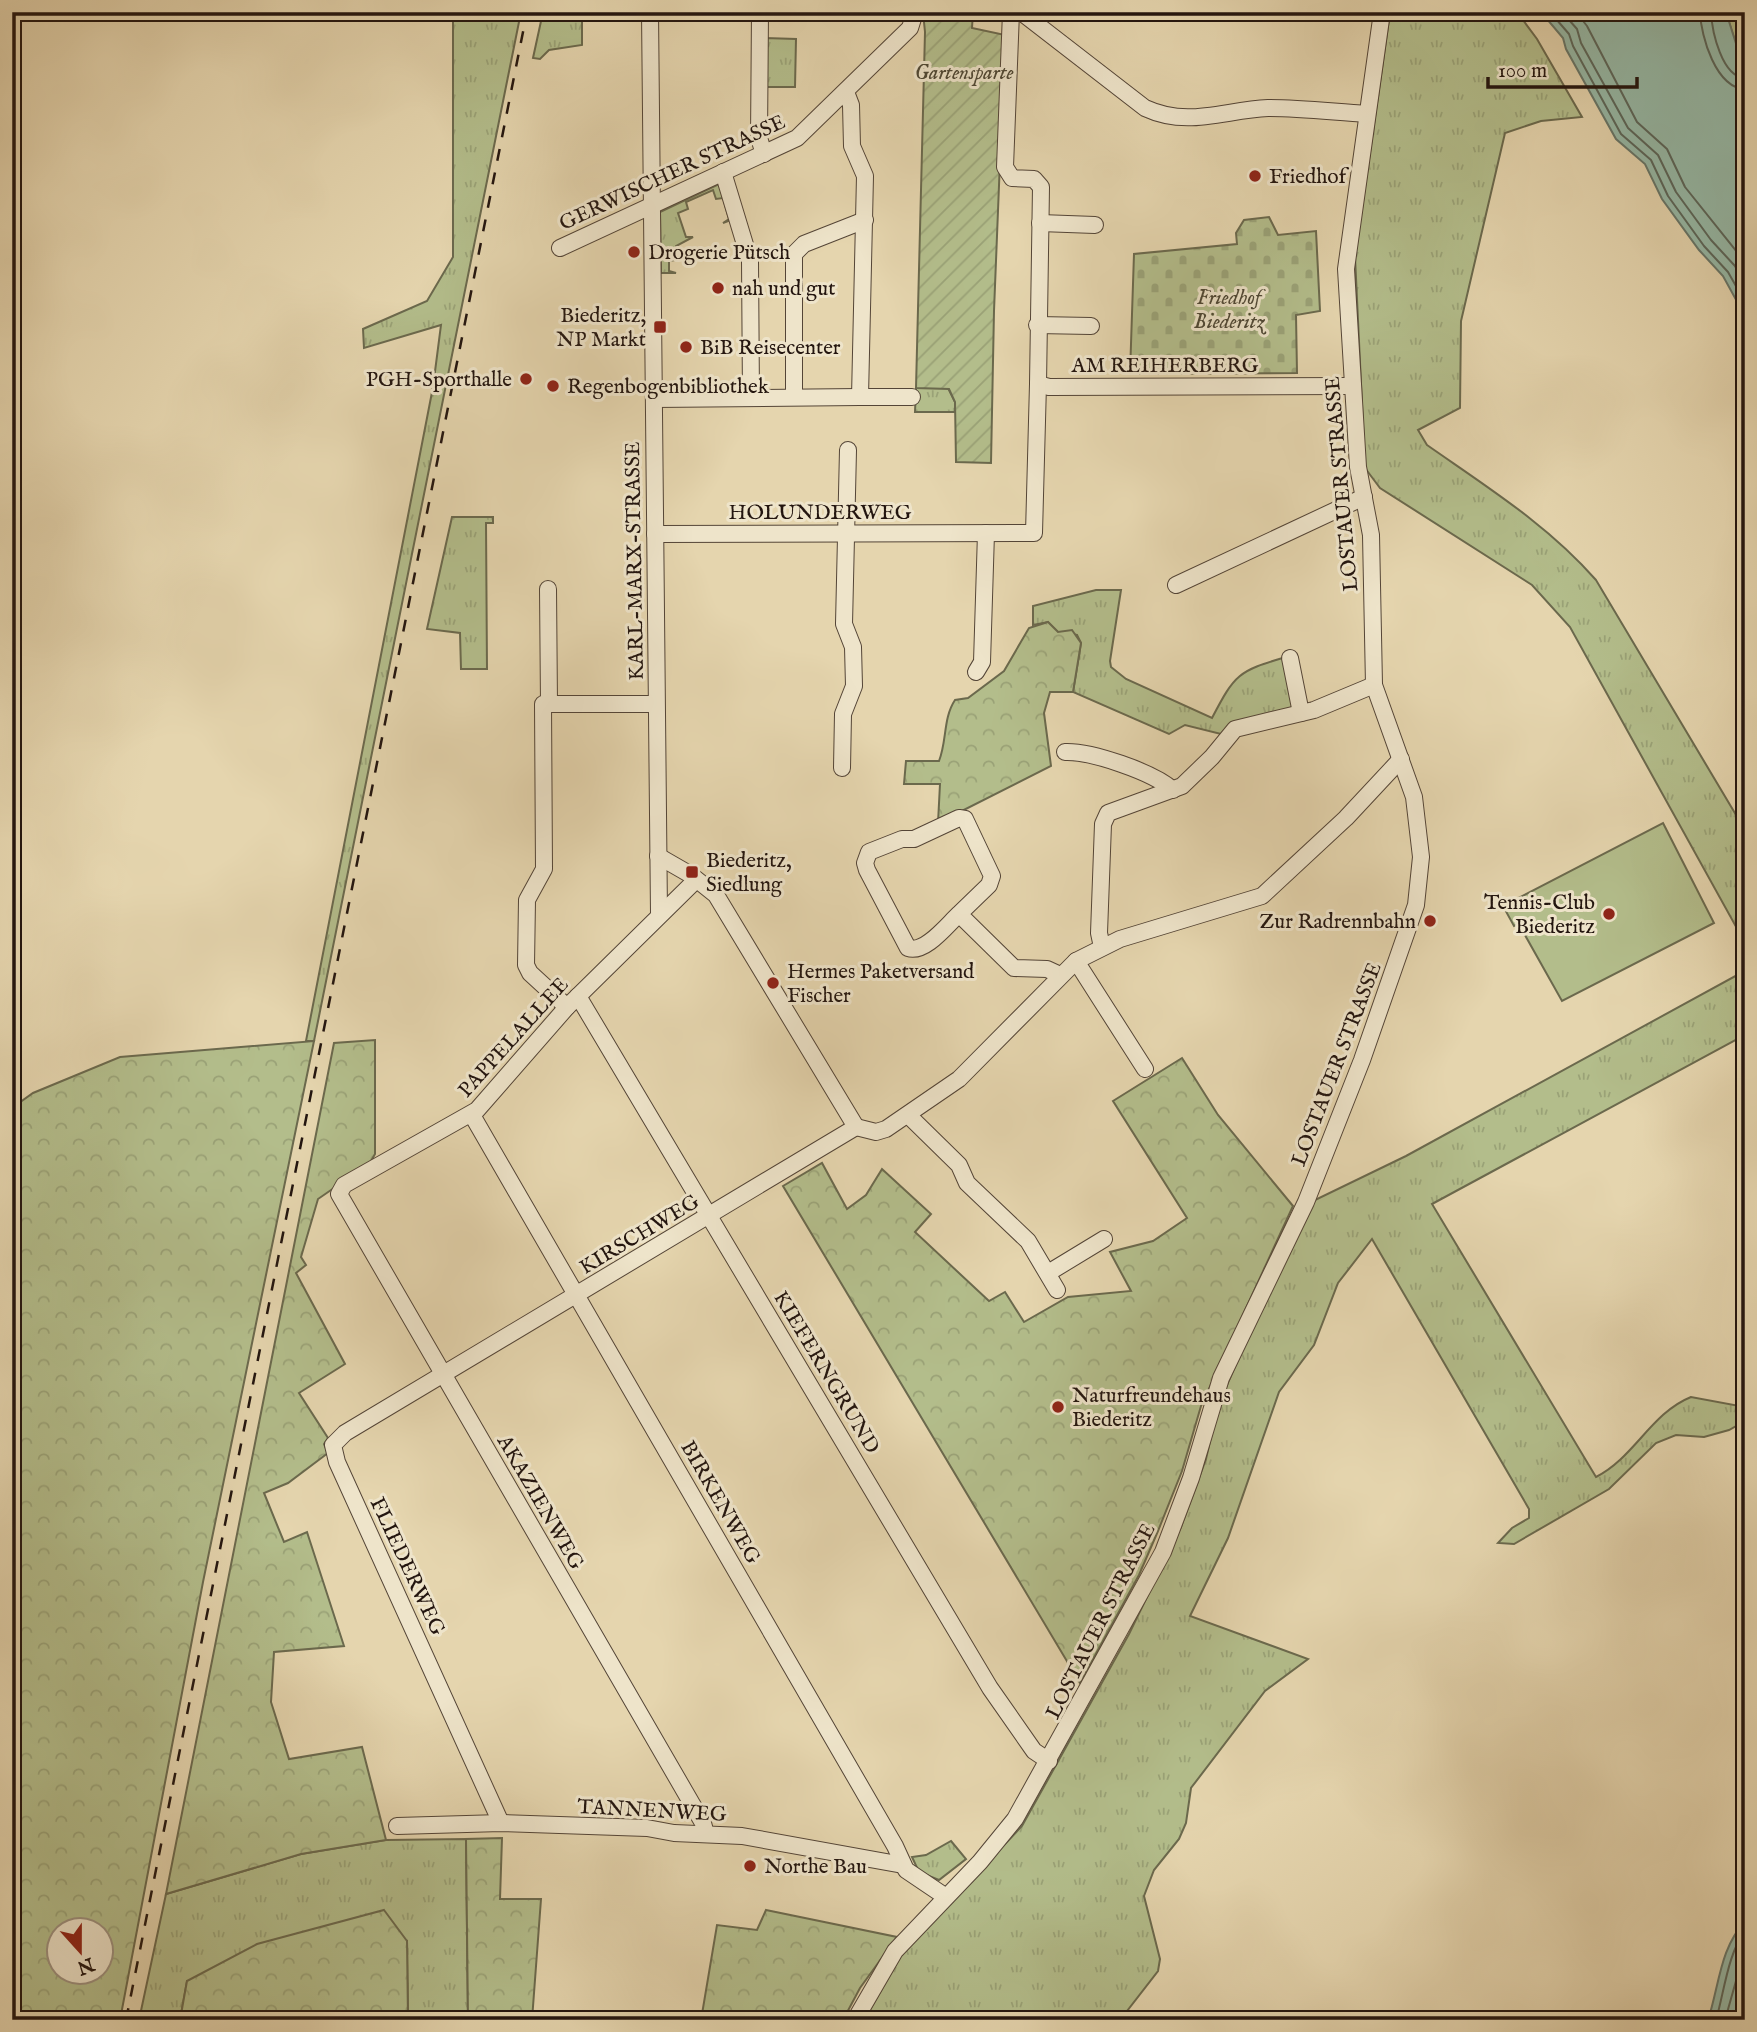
<svg xmlns="http://www.w3.org/2000/svg" width="1757" height="2032" font-family="'IM FELL English',serif">
<defs>
<pattern id="grass-tufts" width="24" height="20" patternUnits="userSpaceOnUse" patternTransform="scale(1.75)"><rect width="24" height="20" fill="#b3bd8b"/><path d="M3 7l-1-3M5 7V3M7 7l1-3M15 17l-1-3M17 17v-4M19 17l1-3" fill="none" stroke="#9aa277"/></pattern>
<pattern id="forest-crowns" width="20" height="18" patternUnits="userSpaceOnUse" patternTransform="scale(1.75)"><rect width="20" height="18" fill="#b3bd8b"/><path d="M2 6a3 3 0 1 1 6 0M12 15a3 3 0 1 1 6 0" fill="none" stroke="#9aa277"/></pattern>
<pattern id="cemetery-stones" width="16" height="16" patternUnits="userSpaceOnUse" patternTransform="scale(1.75)"><rect width="16" height="16" fill="#b3bd8b"/><path d="M2 7V4a2 2 0 0 1 4 0v3zM10 15v-3a2 2 0 0 1 4 0v3z" fill="#9aa277"/></pattern>
<pattern id="garden-furrows" width="10" height="10" patternUnits="userSpaceOnUse" patternTransform="scale(1.75)"><rect width="10" height="10" fill="#b3bd8b"/><path d="M-1 1l2-2M0 10L10 0M9 11l2-2" fill="none" stroke="#9aa277"/></pattern>
</defs>
<rect width="100%" height="100%" fill="#e5d5ae"/>
<filter id="stains"><feTurbulence type="fractalNoise" baseFrequency=".00286" numOctaves="4"/><feColorMatrix values="0 0 0 0 .2 0 0 0 0 .09 0 0 0 0 .02 0 0 0 .5 -.17"/></filter>
<radialGradient id="worn" r=".72"><stop offset=".6" stop-color="#630" stop-opacity="0"/><stop offset="1" stop-color="#630" stop-opacity=".3"/></radialGradient>
<!-- grass -->
<g fill="url(#grass-tufts)" stroke="#6b694d" stroke-width="2">
<polygon points="453,12 521,12 314,1041 306,1041 433,387 441,325 364,348 363,329 427,301 453,257"/>
<polygon points="543,12 582,12 582,45 549,50 540,59 533,58"/>
<path d="M 1390,12 L 1517,12 L 1537,39 L 1582,117 L 1541,121 L 1505,133 L 1461,321 L 1460,408 L 1418,430 L 1427,445 C 1487,487 1548,525 1596,580 L 1745,830 L 1745,943 L 1570,627 L 1532,585 L 1380,488 L 1365,468 L 1355,257 Z"/>
<polygon points="1726,12 1745,12 1745,72 1728,19"/>
<polygon points="765,38 796,39 795,87 765,87"/>
<polygon points="719,184 731,220 723,223 729,219 723,198 716,199 713,190 686,202 688,209 678,213 686,237 693,237 676,246 676,260 669,261 669,271 676,273 661,273 660,212"/>
<polygon points="916,388 948,388 955,402 955,412 915,412"/>
<polygon points="452,517 493,517 493,523 486,523 487,669 461,669 460,633 427,629"/>
<path d="M 1096,590 L 1121,590 L 1110,661 L 1111,667 L 1126,679 L 1212,718 C 1235,674 1238,671 1286,657 L 1294,708 L 1225,735 L 1185,725 L 1169,734 L 1073,692 L 1081,643 L 1077,635 L 1058,632 L 1048,622 L 1033,625 L 1033,606 Z"/>
<path d="M 1745,962 L 1745,1035 L 1432,1204 L 1596,1477 C 1634,1458 1651,1413 1691,1397 L 1745,1407 L 1745,1421 L 1729,1430 L 1704,1437 L 1676,1435 L 1656,1443 L 1609,1489 L 1514,1544 L 1498,1543 L 1512,1528 L 1529,1518 L 1529,1509 L 1372,1239 L 1338,1283 L 1314,1345 L 1279,1392 L 1228,1538 L 1190,1616 L 1308,1659 L 1265,1691 L 1191,1788 L 1186,1823 L 1179,1839 L 1154,1870 L 1144,1896 L 1160,1959 L 1158,1971 L 1120,2020 L 864,2020 L 903,1952 L 1022,1826 L 1129,1634 L 1181,1527 L 1206,1459 L 1218,1406 L 1239,1357 L 1315,1200 L 1406,1156 L 1741,973 Z"/>
<polygon points="466,1839 468,2020 408,2020 407,1941 187,1981 180,2020 139,2020 166,1894 301,1854 386,1840"/>
<polygon points="951,1841 966,1859 939,1880 919,1872 912,1857 926,1855"/>
</g>
<!-- forest -->
<g fill="url(#forest-crowns)" stroke="#6b694d" stroke-width="2" fill-rule="evenodd">
<path d="M 1048,622 L 1058,632 L 1072,630 L 1081,643 L 1073,692 L 1050,692 L 1044,713 L 1051,766 L 938,823 L 940,784 L 904,784 L 906,761 L 939,761 C 947,741 943,718 955,700 L 968,698 L 1004,671 L 1029,628 Z"/>
<polygon points="375,1040 375,1154 370,1163 318,1199 301,1257 306,1265 296,1273 345,1364 299,1393 328,1438 324,1444 328,1453 288,1483 264,1493 284,1542 307,1532 344,1646 274,1652 271,1702 289,1759 362,1747 386,1840 301,1854 166,1894 334,1043"/>
<path d="M 314,1041 L 203,1582 L 120,2020 L 12,2020 L 12,1108 L 33,1093 L 120,1057 ZM 102,1930 L 102,1972 L 60,1972 L 60,1930 Z"/>
<polygon points="1182,1058 1218,1115 1293,1206 1201,1406 1182,1471 1158,1531 1139,1575 1080,1683 783,1186 822,1163 847,1209 866,1195 882,1169 931,1214 915,1232 989,1301 1005,1292 1024,1322 1068,1297 1131,1291 1110,1252 1153,1241 1187,1218 1113,1101"/>
<polygon points="502,1838 500,1899 541,1899 532,2020 468,2020 466,1839"/>
<polygon points="384,1910 407,1941 408,2020 180,2020 187,1981 257,1944"/>
<polygon points="766,1910 897,1937 860,1988 843,2020 701,2020 717,1925 757,1930"/>
</g>
<!-- cemetery -->
<polygon fill="url(#cemetery-stones)" stroke="#6b694d" stroke-width="2" points="1269,217 1278,235 1316,231 1320,311 1296,315 1297,373 1130,374 1134,254 1237,244 1236,233 1244,220"/>
<!-- garden -->
<polygon fill="url(#garden-furrows)" stroke="#6b694d" stroke-width="2" points="923,12 973,12 972,28 1005,35 994,311 991,463 956,462 955,402 949,389 916,388 925,32"/>
<!-- pitch -->
<polygon fill="#b3bd8b" stroke="#6b694d" stroke-width="2" points="1663,823 1714,923 1562,1001 1521,928 1518,924 1514,926 1503,906"/>
<!-- water -->
<g fill="#96b9a7" stroke="#68776a" stroke-width="2">
<polygon points="1541,12 1726,12 1745,72 1745,316 1723,276 1699,250 1662,199 1645,164 1616,139 1566,49 1563,38"/>
<path d="M 1745,1922 L 1745,2020 L 1708,2020 C 1719,1987 1720,1947 1745,1922 Z"/>
</g>
<g fill="none" stroke-linecap="round" stroke-linejoin="round">
<!-- shore -->
<g stroke="#5c675b" stroke-width="2">
<polyline points="1550,12 1569,34 1573,46 1621,134 1651,160 1668,196 1704,246 1728,272 1745,302"/>
<polyline points="1562,12 1577,29 1581,43 1628,128 1658,155 1676,192 1711,240 1735,266 1745,284"/>
<polyline points="1576,12 1587,26 1637,122 1667,149 1685,187 1745,262"/>
<path d="M 1700,12 C 1701,37 1716,88 1745,89"/>
<path d="M 1711,12 C 1712,32 1722,77 1745,78"/>
<path d="M 1716,2020 C 1724,1993 1728,1952 1745,1932"/>
<polyline points="1725,2020 1745,1949"/>
</g>
<!-- minor casing -->
<g stroke="#544537" stroke-width="18">
<g id="minor">
<polyline points="650,12 659,914"/>
<polyline points="760,12 759,138 764,154"/>
<polyline points="1011,12 1005,167 1012,178 1034,179 1041,187 1038,384 1049,387 1353,386"/>
<path d="M 1021,12 L 1145,108 C 1188,128 1224,110 1268,108 C 1301,108 1334,112 1367,114"/>
<polyline points="846,92 851,105 852,146 865,176 860,397 912,397"/>
<polyline points="723,172 750,261 751,398"/>
<polyline points="1040,223 1095,225"/>
<polyline points="560,248 797,138 910,28 915,12"/>
<polyline points="1037,325 1091,326"/>
<polyline points="794,397 794,254 804,244 865,220"/>
<polyline points="654,399 860,397"/>
<polyline points="655,534 1034,533 1038,384"/>
<polyline points="1176,585 1364,497"/>
<polyline points="548,589 549,704"/>
<polyline points="1290,658 1301,713"/>
<polyline points="976,672 982,662 986,533"/>
<path d="M 1065,752 C 1091,751 1153,772 1173,790"/>
<polyline points="842,768 843,714 854,686 853,647 844,624 848,450"/>
<polyline points="658,856 691,875 716,895 856,1127"/>
<polyline points="695,881 567,1007 477,1110 344,1185 339,1194 703,1823 706,1834"/>
<path d="M 959,914 L 989,885 L 992,876 L 965,819 L 959,818 L 914,839 L 902,839 L 869,852 L 865,863 L 867,870 L 908,948 C 925,954 947,925 959,914 L 1014,968 L 1047,969 L 1060,975"/>
<polyline points="1102,947 1099,933 1103,824 1108,813 1182,786 1212,757 1235,729 1314,710 1374,685"/>
<polyline points="1076,961 1145,1069"/>
<polyline points="578,996 990,1688 1034,1751 1049,1761"/>
<polyline points="567,1007 530,973 526,965 527,900 544,869 543,704 656,704"/>
<polyline points="472,1115 895,1846 906,1870 946,1897"/>
<polyline points="908,1115 959,1165 967,1183 1028,1241 1057,1290"/>
<polyline points="856,1127 876,1132 886,1129 959,1079 1076,961 1120,939 1262,896 1346,818 1401,759"/>
<polyline points="1048,1273 1104,1239"/>
<polyline points="501,1823 337,1462 333,1445 345,1433 856,1127"/>
<polyline points="397,1826 501,1823 647,1828 674,1833 742,1836 903,1865"/>
<polyline points="855,2020 895,1951 980,1862 1015,1819 1163,1552 1191,1478 1221,1378 1306,1202 1362,1060 1416,905 1421,857 1414,797 1374,685 1371,535 1358,467 1346,269 1382,12"/>
</g>
</g>
<!-- minor -->
<use href="#minor" stroke="#eee4ca" stroke-width="16"/>
<!-- rail -->
<polyline stroke="#23150f" stroke-width="2.5" stroke-dasharray="12 12" stroke-linecap="butt" points="126,2020 527,12"/>
</g>
<!-- markers -->
<g fill="#8f2418" stroke="#eee4ca" stroke-width="2.5">
<circle cx="1255" cy="176" r="7"/>
<circle cx="634" cy="252" r="7"/>
<circle cx="718" cy="288" r="7"/>
<rect x="653" y="320" width="14" height="14" rx="3.5"/>
<circle cx="686" cy="347" r="7"/>
<circle cx="526" cy="379" r="7"/>
<circle cx="553" cy="386" r="7"/>
<rect x="685" y="865" width="14" height="14" rx="3.5"/>
<circle cx="1609" cy="914" r="7"/>
<circle cx="1430" cy="921" r="7"/>
<circle cx="773" cy="983" r="7"/>
<circle cx="1058" cy="1407" r="7"/>
<circle cx="750" cy="1866" r="7"/>
</g>
<g text-anchor="middle" stroke-width="6" stroke-linejoin="round" paint-order="stroke">
<!-- park labels -->
<g font-size="21" font-style="italic" fill="#4e4734" stroke="#eee4ca">
<text x="964" y="79">Gartensparte</text>
<text x="1229" y="304">Friedhof<tspan x="1229" dy="24">Biederitz</tspan></text>
</g>
<!-- street labels -->
<g font-size="21" fill="#23150f" stroke="#eee4ca">
<text transform="translate(672 172) rotate(-25)" y="7">GERWISCHER STRASSE</text>
<text x="1165" y="372">AM REIHERBERG</text>
<text transform="translate(1341 484) rotate(-95)" y="7">LOSTAUER STRASSE</text>
<text x="820" y="519">HOLUNDERWEG</text>
<text transform="translate(634 561) rotate(-91)" y="7">KARL-MARX-STRASSE</text>
<text transform="translate(513 1037) rotate(-48)" y="7">PAPPELALLEE</text>
<text transform="translate(1336 1064) rotate(-69)" y="7">LOSTAUER STRASSE</text>
<text transform="translate(639 1234) rotate(-31)" y="7">KIRSCHWEG</text>
<text transform="translate(827 1372) rotate(59)" y="7">KIEFERNGRUND</text>
<text transform="translate(541 1502) rotate(60)" y="7">AKAZIENWEG</text>
<text transform="translate(721 1502) rotate(60)" y="7">BIRKENWEG</text>
<text transform="translate(408 1566) rotate(65)" y="7">FLIEDERWEG</text>
<text transform="translate(1100 1621) rotate(-63)" y="7">LOSTAUER STRASSE</text>
<text transform="translate(652 1810) rotate(3)" y="7">TANNENWEG</text>
</g>
<!-- poi labels -->
<g font-size="21" fill="#23150f" stroke="#eee4ca" text-anchor="start">
<text x="1269" y="183">Friedhof</text>
<text x="648" y="259">Drogerie Pütsch</text>
<text x="732" y="295">nah und gut</text>
<text x="646" y="322" text-anchor="end">Biederitz,<tspan x="646" dy="24">NP Markt</tspan></text>
<text x="700" y="354">BiB Reisecenter</text>
<text x="512" y="386" text-anchor="end">PGH-Sporthalle</text>
<text x="567" y="393">Regenbogenbibliothek</text>
<text x="706" y="867">Biederitz,<tspan x="706" dy="24">Siedlung</tspan></text>
<text x="1595" y="909" text-anchor="end">Tennis-Club<tspan x="1595" dy="24">Biederitz</tspan></text>
<text x="1416" y="928" text-anchor="end">Zur Radrennbahn</text>
<text x="787" y="978">Hermes Paketversand<tspan x="787" dy="24">Fischer</tspan></text>
<text x="1072" y="1402">Naturfreundehaus<tspan x="1072" dy="24">Biederitz</tspan></text>
<text x="764" y="1873">Northe Bau</text>
</g>
</g>
<!-- margin -->
<rect width="1757" height="2032" fill="none" stroke="#e5d5ae" stroke-width="42"/>
<rect x="14" y="14" width="1729" height="2004" fill="none" stroke="#23150f" stroke-width="3.5"/>
<rect x="21" y="21" width="1715" height="1990" fill="none" stroke="#23150f" stroke-width="2"/>
<!-- north arrow -->
<g transform="translate(80 1951) rotate(159)"><circle r="33" fill="#eee4ca" stroke="#9d917f" stroke-width="2"/>
<path d="M0-5L12 26L0 18L-12 26Z" fill="#8f2418"/>
<text y="-10" font-size="19" font-weight="bold" text-anchor="middle" fill="#23150f">N</text>
</g>
<!-- scale -->
<path d="M1488 77v10h149v-10" fill="none" stroke="#23150f" stroke-width="3.5"/>
<text x="1498" y="77" font-size="21" fill="#23150f" stroke="#eee4ca" stroke-width="5" paint-order="stroke">100 m</text>
<rect width="100%" height="100%" filter="url(#stains)"/>
<rect width="100%" height="100%" fill="url(#worn)"/>
</svg>
